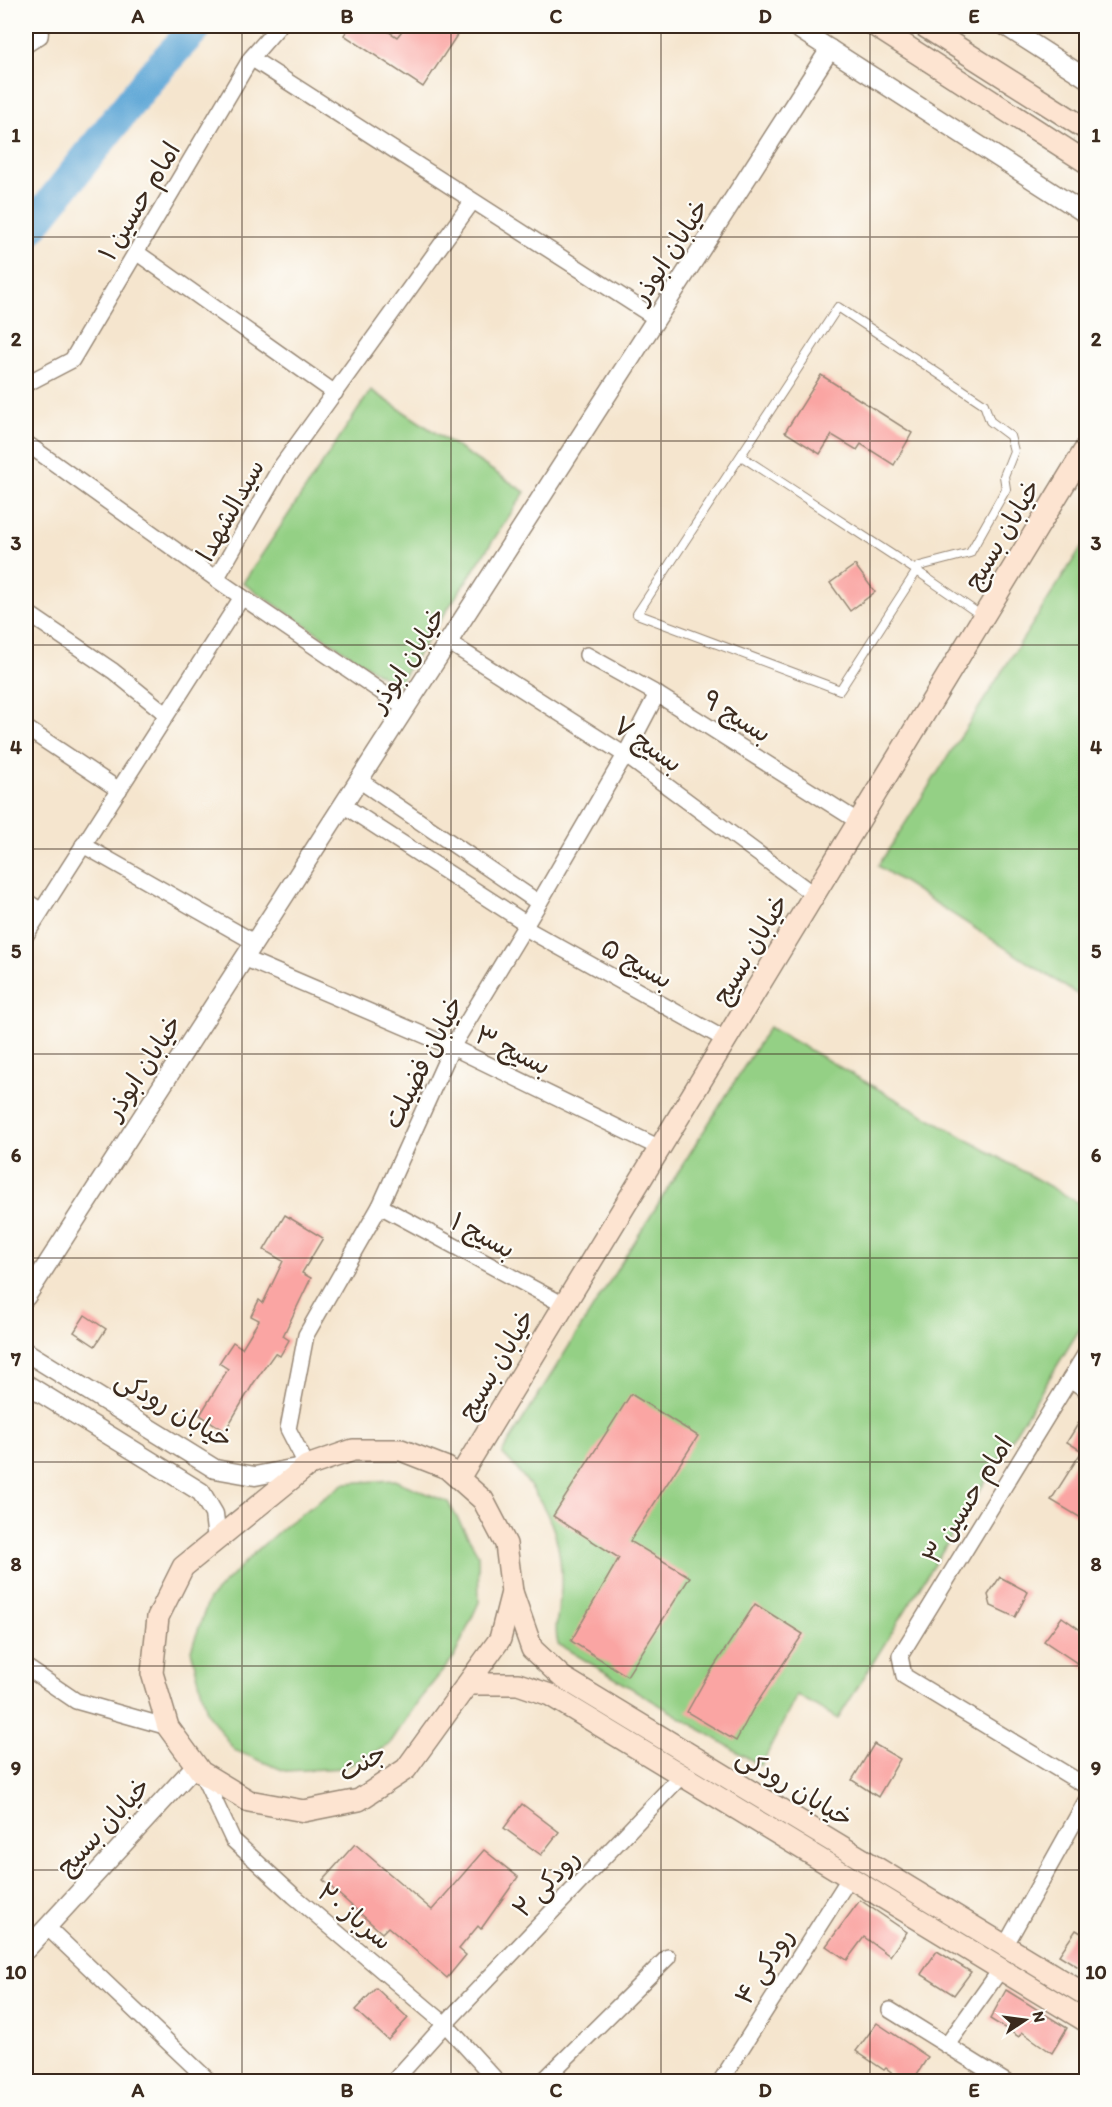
<svg xmlns="http://www.w3.org/2000/svg" width="1112" height="2107" font-family="Itim,'Playpen Sans Arabic',sans-serif">
<rect width="100%" height="100%" fill="#fdfcf7"/>
<filter id="ink" filterUnits="userSpaceOnUse"><feTurbulence type="fractalNoise" baseFrequency=".0167" numOctaves="2"/><feDisplacementMap in="SourceGraphic" scale="12" xChannelSelector="R" yChannelSelector="G"/><feConvolveMatrix kernelMatrix="1 2 1 2 8 2 1 2 1" color-interpolation-filters="sRGB"/></filter>
<filter id="wash" filterUnits="userSpaceOnUse"><feTurbulence type="fractalNoise" baseFrequency=".008" numOctaves="4" result="noise"/><feDisplacementMap in="SourceGraphic" scale="24" xChannelSelector="R" yChannelSelector="G"/><feGaussianBlur stdDeviation="1.35" result="paint"/><feColorMatrix in="noise" values="0 0 0 0 0 0 0 0 0 0 0 0 0 0 0 0 0 1.4 0 .05"/><feComposite in="paint" operator="in"/></filter>
<g filter="url(#wash)">
<rect width="100%" height="100%" fill="#f5e5ce"/>
<!-- green -->
<g fill="#94d085" stroke="#687d52" stroke-width="1.5">
<polygon points="371,390 525,492 397,686 243,583"/>
<polygon points="1086,540 1086,1000 878,866"/>
<path d="M 769,1027 L 1086,1207 L 1086,1319 L 838,1719 L 797,1695 L 761,1766 L 558,1644 C 553,1627 560,1607 561,1589 C 564,1531 541,1493 502,1453 Z"/>
<polygon points="394,1480 448,1502 478,1554 479,1602 454,1657 419,1700 389,1745 344,1768 285,1771 234,1750 207,1712 191,1650 209,1599 255,1552 287,1524 345,1483"/>
</g>
<g fill="none" stroke-linecap="round" stroke-linejoin="round">
<!-- river -->
<polyline stroke="#60a8d7" stroke-width="32" points="26,234 153,74 197,26"/>
</g>
<g id="blocks">
<!-- building -->
<g fill="#faa5a3">
<polygon points="350,26 380,26 397,37 406,26 463,26 423,87 344,35"/>
<polygon points="821,375 912,433 894,465 861,444 857,450 832,435 820,454 785,432"/>
<polygon points="855,565 875,592 850,611 830,583"/>
<polygon points="285,1215 323,1238 302,1273 311,1278 283,1336 289,1340 280,1356 275,1353 253,1384 225,1431 200,1415 228,1369 219,1363 233,1342 242,1348 259,1320 251,1316 259,1300 263,1303 283,1261 264,1250"/>
<polygon points="85,1315 106,1329 95,1346 74,1332"/>
<polygon points="631,1394 698,1436 630,1541 690,1577 627,1676 571,1641 619,1558 553,1516"/>
<polygon points="1086,1411 1086,1521 1051,1500 1082,1451 1067,1442"/>
<polygon points="1000,1577 1028,1592 1015,1617 991,1606 988,1595"/>
<polygon points="755,1604 803,1634 753,1709 736,1741 687,1712 705,1680"/>
<polygon points="1062,1617 1086,1634 1086,1669 1044,1641"/>
<polygon points="874,1744 900,1759 878,1797 852,1780"/>
<polygon points="522,1804 559,1832 541,1855 504,1828"/>
<polygon points="355,1844 432,1910 484,1850 518,1877 481,1929 478,1926 459,1949 466,1955 447,1978 388,1927 382,1933 323,1880"/>
<polygon points="860,1900 907,1932 890,1956 864,1937 847,1960 826,1946"/>
<polygon points="1076,1930 1086,1936 1086,1959 1080,1968 1059,1955"/>
<polygon points="937,1951 971,1972 954,1995 921,1974"/>
<polygon points="376,1988 408,2018 388,2040 355,2010"/>
<polygon points="1006,1990 1067,2028 1052,2053 1022,2032 1019,2037 990,2019"/>
<polygon points="877,2023 928,2057 912,2082 904,2082 886,2068 884,2070 856,2051"/>
</g>
</g>
</g>
<g filter="url(#ink)">
<use href="#blocks" fill-opacity="0" stroke="#988876" stroke-width="1.5"/>
<g fill="none" stroke-linecap="round" stroke-linejoin="round">
<!-- service casing -->
<g stroke="#988876" stroke-width="10">
<g id="service">
<polygon points="838,307 984,404 990,421 1010,436 1014,451 1004,476 1006,489 970,553 920,566 840,690 637,614"/>
<polyline points="741,456 917,571 982,616"/>
</g>
</g>
<!-- minor casing -->
<g stroke="#988876" stroke-width="18">
<g id="minor">
<polyline points="26,45 40,36 41,26"/>
<polyline points="251,58 657,319"/>
<polyline points="136,252 335,393"/>
<polyline points="26,384 72,360 251,58 279,26"/>
<polyline points="26,443 216,579"/>
<polyline points="242,597 405,708"/>
<polyline points="26,612 113,671 166,714"/>
<polyline points="448,642 625,755 814,895"/>
<polyline points="587,655 657,694 859,822"/>
<polyline points="26,728 119,790"/>
<polyline points="359,780 539,903"/>
<polyline points="343,805 527,924"/>
<polyline points="83,845 254,942"/>
<polyline points="26,901 41,911"/>
<polyline points="525,928 726,1040"/>
<polyline points="26,935 242,597 216,579 280,468 472,202"/>
<polyline points="244,958 452,1047 660,1148"/>
<polyline points="380,1206 564,1305"/>
<polyline points="1086,1353 900,1656 904,1676 1086,1786"/>
<polyline points="1070,1379 1086,1390"/>
<polyline points="307,1466 288,1429 306,1335 380,1206 452,1047 539,903 625,755 657,694"/>
<polyline points="26,1667 76,1701 168,1727"/>
<polyline points="201,1772 233,1840 294,1896 445,2024 498,2082"/>
<polyline points="47,1927 210,2082"/>
<polyline points="1005,1946 1086,1801"/>
<polyline points="890,2010 1006,2082"/>
<polyline points="947,2045 1001,1969"/>
<polyline points="393,2082 445,2024 682,1775"/>
<polyline points="542,2082 668,1957"/>
<polyline points="720,2082 850,1877"/>
</g>
</g>
<!-- tertiary casing -->
<g stroke="#988876" stroke-width="21">
<g id="tertiary">
<polyline points="794,26 1086,214"/>
<polyline points="1005,26 1086,78"/>
<polyline points="26,1297 830,49"/>
<polyline points="26,1352 215,1469 255,1476 307,1466"/>
<polyline points="26,1384 201,1492 214,1514 217,1540"/>
<polyline points="26,1950 196,1765"/>
</g>
</g>
<!-- secondary casing -->
<g stroke="#988876" stroke-width="24">
<g id="secondary">
<polyline points="875,26 1086,162"/>
<polyline points="924,26 1086,129"/>
<polygon points="353,1450 401,1450 447,1468 483,1500 506,1544 512,1592 500,1639 406,1769 359,1800 304,1811 249,1801 201,1772 168,1727 152,1673 158,1617 183,1567 307,1466"/>
<polyline points="459,1478 1086,448"/>
<polyline points="512,1592 532,1649 562,1677 1086,1995"/>
<polyline points="468,1684 518,1684 550,1695 1086,2021"/>
</g>
</g>
<!-- service -->
<use href="#service" stroke="#fff" stroke-width="8"/>
<!-- minor -->
<use href="#minor" stroke="#fff" stroke-width="15"/>
<!-- tertiary -->
<use href="#tertiary" stroke="#fff" stroke-width="18"/>
<!-- secondary -->
<use href="#secondary" stroke="#fde4d1" stroke-width="21"/>
</g>
</g>
<!-- grid -->
<path fill="none" stroke="#3b2a1e" stroke-width="1.5" stroke-opacity="0.55" d="M 242,26 L 242,2082M 451,26 L 451,2082M 661,26 L 661,2082M 870,26 L 870,2082M 26,237 L 1086,237M 26,441 L 1086,441M 26,645 L 1086,645M 26,849 L 1086,849M 26,1054 L 1086,1054M 26,1258 L 1086,1258M 26,1462 L 1086,1462M 26,1666 L 1086,1666M 26,1870 L 1086,1870"/>
<g text-anchor="middle" stroke-width="4.5" stroke-linejoin="round" paint-order="stroke">
<!-- street labels -->
<g font-size="26" fill="#3b2a1e" stroke="#fdfcf7">
<text transform="translate(139 201) rotate(-59)" y="9">امام حسین ۱</text>
<text transform="translate(670 251) rotate(-57)" y="9">خیابان ابوذر</text>
<text transform="translate(230 510) rotate(-61)" y="9">سیدالشهدا</text>
<text transform="translate(1002 534) rotate(-59)" y="9">خیابان بسیج</text>
<text transform="translate(407 659) rotate(-57)" y="9">خیابان ابوذر</text>
<text transform="translate(737 716) rotate(32)" y="9">بسیج ۹</text>
<text transform="translate(648 744) rotate(35)" y="9">بسیج ۷</text>
<text transform="translate(750 949) rotate(-59)" y="9">خیابان بسیج</text>
<text transform="translate(637 963) rotate(29)" y="9">بسیج ۵</text>
<text transform="translate(513 1050) rotate(26)" y="9">بسیج ۳</text>
<text transform="translate(423 1062) rotate(-63)" y="9">خیابان فضیلت</text>
<text transform="translate(143 1067) rotate(-57)" y="9">خیابان ابوذر</text>
<text transform="translate(483 1235) rotate(28)" y="9">بسیج ۱</text>
<text transform="translate(496 1364) rotate(-59)" y="9">خیابان بسیج</text>
<text transform="translate(174 1409) rotate(30)" y="9">خیابان رودکی</text>
<text transform="translate(967 1500) rotate(-58)" y="9">امام حسین ۳</text>
<text transform="translate(362 1762) rotate(-29)" y="9">جنت</text>
<text transform="translate(795 1787) rotate(31)" y="9">خیابان رودکی</text>
<text transform="translate(103 1826) rotate(-47)" y="9">خیابان بسیج</text>
<text transform="translate(546 1883) rotate(-46)" y="9">رودکی ۲</text>
<text transform="translate(355 1916) rotate(40)" y="9">سرباز ۲۰</text>
<text transform="translate(764 1966) rotate(-57)" y="9">رودکی ۴</text>
</g>
</g>
<!-- margin -->
<rect width="1112" height="2107" fill="none" stroke="#fdfcf7" stroke-width="66"/>
<!-- north arrow -->
<g transform="translate(1025 2020) rotate(77)" stroke="#fdfcf7" stroke-width="4.5" paint-order="stroke">
<path d="M0-4.5L10 22L0 15L-10 22Z" fill="#3b2a1e"/>
<text y="-9" font-size="16" font-weight="bold" text-anchor="middle" fill="#3b2a1e">N</text>
</g>
<rect x="33" y="33" width="1046" height="2041" fill="none" stroke="#3b2a1e" stroke-width="2"/>
<g font-size="20" text-anchor="middle" font-weight="bold" fill="#3b2a1e">
<text x="138" y="23">A</text>
<text x="347" y="23">B</text>
<text x="556" y="23">C</text>
<text x="765" y="23">D</text>
<text x="974" y="23">E</text>
<text x="16" y="142">1</text>
<text x="1096" y="142">1</text>
<text x="16" y="346">2</text>
<text x="1096" y="346">2</text>
<text x="16" y="550">3</text>
<text x="1096" y="550">3</text>
<text x="16" y="754">4</text>
<text x="1096" y="754">4</text>
<text x="16" y="958">5</text>
<text x="1096" y="958">5</text>
<text x="16" y="1162">6</text>
<text x="1096" y="1162">6</text>
<text x="16" y="1366">7</text>
<text x="1096" y="1366">7</text>
<text x="16" y="1571">8</text>
<text x="1096" y="1571">8</text>
<text x="16" y="1775">9</text>
<text x="1096" y="1775">9</text>
<text x="16" y="1979">10</text>
<text x="1096" y="1979">10</text>
<text x="138" y="2097">A</text>
<text x="347" y="2097">B</text>
<text x="556" y="2097">C</text>
<text x="765" y="2097">D</text>
<text x="974" y="2097">E</text>
</g>
</svg>
